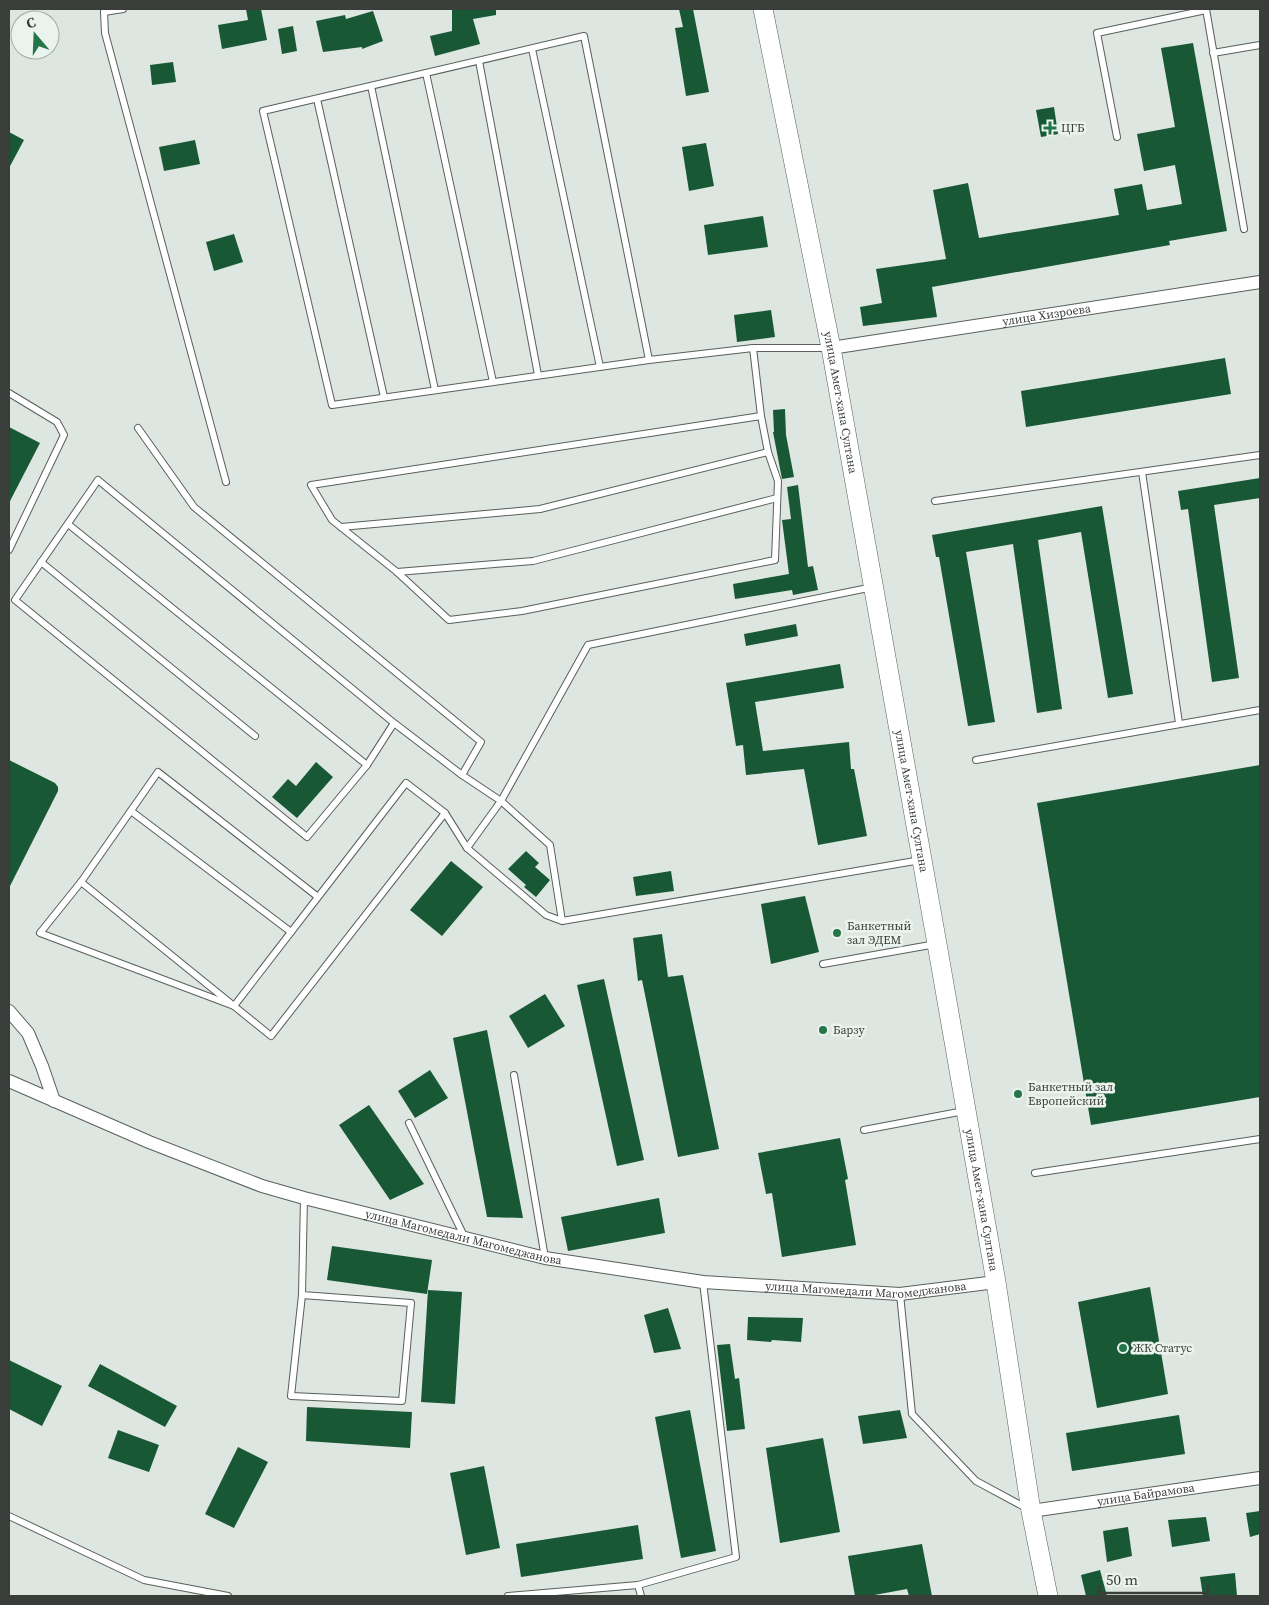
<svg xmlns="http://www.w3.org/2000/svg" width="1269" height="1605" font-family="'Source Serif 4',serif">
<rect width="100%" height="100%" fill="#dde6e0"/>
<!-- building -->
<g fill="#185835">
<polygon points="246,9 261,9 267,40 222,49 218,25 248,20"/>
<polygon points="452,9 496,9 496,15 473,19 480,44 435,56 430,36 452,31"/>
<polygon points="679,9 693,9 709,92 686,96 675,28 683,27"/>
<polygon points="373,11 383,41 362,49 362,47 323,52 316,21 345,15 346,19"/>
<polygon points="293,26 297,51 282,54 278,29"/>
<polygon points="1193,43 1227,231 1169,241 1170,245 932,287 937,317 863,326 860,307 882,303 876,269 946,259 933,190 968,183 979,238 1119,215 1114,189 1142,184 1147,210 1182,204 1175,165 1144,171 1137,134 1175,127 1161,48"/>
<polygon points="173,62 176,82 152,85 150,65"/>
<polygon points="1054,107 1058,134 1041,137 1036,110"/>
<polygon points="9,132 24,140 9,168"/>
<polygon points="195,140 200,164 164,171 159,147"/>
<polygon points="706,143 714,186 689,191 682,147"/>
<polygon points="763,216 768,247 708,255 704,225"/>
<polygon points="234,234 243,262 214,271 206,242"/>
<polygon points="771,310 775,337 737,342 734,315"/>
<polygon points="1225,358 1231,394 1026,427 1021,391"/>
<polygon points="785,409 786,435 794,477 782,479 773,432 774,432 773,410"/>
<polygon points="9,427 40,443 9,503"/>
<polygon points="1260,478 1260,498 1214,505 1239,678 1212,682 1188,509 1181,510 1178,491"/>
<polygon points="798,485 808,567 813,566 818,590 793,595 792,590 735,599 733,584 789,574 782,520 791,519 787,487"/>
<polygon points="1102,506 1133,694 1108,698 1081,532 1038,540 1062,709 1037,713 1013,544 966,552 995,722 968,726 939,557 936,557 932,535"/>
<polygon points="796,624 798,636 746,646 744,634"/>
<polygon points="840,664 844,688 755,702 763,751 849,742 851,769 854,769 867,836 818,845 804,769 746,775 743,745 736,746 726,683"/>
<polygon points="9,760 55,783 58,787 58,791 9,888"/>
<polygon points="316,762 333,777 297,818 272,797 288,779 296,786"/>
<polygon points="1260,765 1260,1097 1091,1125 1037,803"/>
<polygon points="526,851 539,863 535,867 550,880 536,897 524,887 526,885 508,869"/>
<polygon points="451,861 483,887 442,936 410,910"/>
<polygon points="671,871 674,891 636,896 633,877"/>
<polygon points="805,896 819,952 771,964 761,904"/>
<polygon points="662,934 668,977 683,975 719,1149 678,1157 642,980 638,981 633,938"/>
<polygon points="604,979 644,1160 617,1166 577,985"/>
<polygon points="545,994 565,1026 528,1048 509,1016"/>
<polygon points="487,1030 523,1218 487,1217 453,1038"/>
<polygon points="430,1070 448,1098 415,1118 398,1091"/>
<polygon points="369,1105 424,1184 390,1200 339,1125"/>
<polygon points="840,1138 848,1179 845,1180 856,1245 782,1257 772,1193 766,1194 758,1153"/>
<polygon points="659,1198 665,1233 568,1251 561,1217"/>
<polygon points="332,1246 432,1260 427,1294 327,1280"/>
<polygon points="1150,1287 1168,1394 1097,1408 1078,1302"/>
<polygon points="428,1290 462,1292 455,1404 421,1402"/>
<polygon points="668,1308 681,1349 654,1353 644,1315"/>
<polygon points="748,1317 803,1318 801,1342 772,1340 771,1342 747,1340"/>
<polygon points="730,1344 735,1379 739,1378 745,1429 727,1431 717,1345"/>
<polygon points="9,1360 62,1386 42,1426 9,1409"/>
<polygon points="100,1364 177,1406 165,1427 88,1386"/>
<polygon points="307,1407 412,1412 410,1448 306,1441"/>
<polygon points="690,1410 716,1551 681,1558 655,1417"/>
<polygon points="900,1410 907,1438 863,1444 858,1416"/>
<polygon points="1179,1415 1185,1454 1072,1471 1066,1433"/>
<polygon points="118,1430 159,1445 149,1472 108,1458"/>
<polygon points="823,1438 840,1532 780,1543 766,1448"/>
<polygon points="238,1447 268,1462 234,1528 205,1514"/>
<polygon points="484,1466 500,1548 466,1555 450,1473"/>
<polygon points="1260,1511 1260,1534 1250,1537 1246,1513"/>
<polygon points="1206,1517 1210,1541 1172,1547 1168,1520"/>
<polygon points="638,1525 643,1559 521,1577 516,1544"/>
<polygon points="1128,1527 1132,1556 1107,1562 1103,1531"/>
<polygon points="922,1544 932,1596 909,1596 907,1589 869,1596 855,1596 848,1556"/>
<polygon points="1100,1570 1107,1596 1086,1596 1081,1575"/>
<polygon points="1235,1573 1237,1596 1203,1596 1200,1577"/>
</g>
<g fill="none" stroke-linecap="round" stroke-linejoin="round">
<!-- lane casing -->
<g stroke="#59605b" stroke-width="8">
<g id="lane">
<polyline points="1206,9 1244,229"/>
<polyline points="104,10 104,12 123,9"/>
<polyline points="104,12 105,33 226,482"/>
<polyline points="532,49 600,367"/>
<polyline points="1213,53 1260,45"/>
<polyline points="479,61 538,375"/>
<polyline points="426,73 493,382"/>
<polyline points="371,86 435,390"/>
<polyline points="317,99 384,397"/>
<polyline points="1117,137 1097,33 1206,10"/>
<polyline points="753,348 761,416 768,452 778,481 775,560 522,611 449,620 397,572 332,520 311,485 761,416"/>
<polyline points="649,360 584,36 263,111 332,405 649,360 753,348 830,348"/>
<polyline points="9,393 57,422 64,435 9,550"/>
<polyline points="138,428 194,507 481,742 462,775"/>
<polyline points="1142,472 1179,723"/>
<polyline points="935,501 1260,455"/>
<polyline points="68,524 367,765"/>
<polyline points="341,527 540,509 768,452"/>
<polyline points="41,562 255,736"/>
<polyline points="397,572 533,561 777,498"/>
<polyline points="394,723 367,765 307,837 15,600 98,480 394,723 462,775 501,801 588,645 873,587"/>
<polyline points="976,760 1260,710"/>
<polyline points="131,811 291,932"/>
<polyline points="81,882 271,1036 445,813"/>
<path d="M 318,897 L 158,772 L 81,882 L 40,933 L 234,1006 C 291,932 349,857 406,783 L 445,813 L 467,848"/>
<polyline points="562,921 546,915 467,848 501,801 550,845 562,921 921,860"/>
<polyline points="823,964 936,944"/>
<polyline points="514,1075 545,1258"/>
<polyline points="409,1123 464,1236"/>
<polyline points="864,1130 964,1111"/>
<polyline points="1035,1173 1260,1139"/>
<polyline points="900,1294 912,1414 976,1481 1028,1509"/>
<polyline points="302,1295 291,1396 402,1401 411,1303 302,1295 304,1198"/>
<polyline points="9,1516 144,1580 228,1596"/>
<polyline points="638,1585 641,1596"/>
<polyline points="508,1596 638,1585 736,1557 703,1282"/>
</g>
</g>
<!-- street casing -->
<g stroke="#59605b" stroke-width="14">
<g id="street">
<path id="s1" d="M 831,348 L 1260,282"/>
<polyline points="9,1011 28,1033 42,1066 54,1101"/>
<path id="s2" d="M 9,1081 L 149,1142 L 262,1186 L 304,1198 L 545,1258 L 703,1282 L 900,1294 L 996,1282"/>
<path id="s3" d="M 1031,1511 L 1260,1478"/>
</g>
</g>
<!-- primary casing -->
<g stroke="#59605b" stroke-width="20">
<g id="primary">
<path id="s4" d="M 763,9 L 831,348 L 937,944 L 996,1282 L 1031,1511 L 1048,1596"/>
</g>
</g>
<!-- lane -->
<use href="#lane" stroke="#fff" stroke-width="6"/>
<!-- street -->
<use href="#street" stroke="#fff" stroke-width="12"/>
<!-- primary -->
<use href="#primary" stroke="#fff" stroke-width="19"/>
</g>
<!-- markers -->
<g fill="#227648" stroke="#eaf3ed" stroke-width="2">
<path d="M1047.5 120.5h5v5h5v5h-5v5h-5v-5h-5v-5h5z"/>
<circle cx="837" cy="933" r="5"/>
<circle cx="823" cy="1030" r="5"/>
<circle cx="1018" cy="1094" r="5"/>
<circle cx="1123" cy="1348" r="5"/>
</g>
<g text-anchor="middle" stroke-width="5" stroke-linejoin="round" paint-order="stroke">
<!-- poi labels -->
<g font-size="12" fill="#3a3e3b" stroke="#eaf3ed" text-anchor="start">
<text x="1061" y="132">ЦГБ</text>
<text x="847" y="930">Банкетный<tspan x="847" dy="14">зал ЭДЕМ</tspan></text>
<text x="833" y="1034">Барзу</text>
<text x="1028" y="1091">Банкетный зал<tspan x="1028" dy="14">Европейский</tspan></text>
<text x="1133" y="1352">ЖК Статус</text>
</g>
<!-- street labels -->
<g font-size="12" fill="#3a3e3b" stroke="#eaf3ed">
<text dy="4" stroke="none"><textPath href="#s1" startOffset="218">улица Хизроева</textPath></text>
<text dy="4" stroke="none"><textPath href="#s4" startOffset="401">улица Амет-хана Султана</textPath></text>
<text dy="4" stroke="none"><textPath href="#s4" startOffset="806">улица Амет-хана Султана</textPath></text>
<text dy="4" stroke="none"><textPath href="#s4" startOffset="1211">улица Амет-хана Султана</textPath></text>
<text dy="4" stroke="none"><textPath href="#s2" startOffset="482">улица Магомедали Магомеджановa</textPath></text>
<text dy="4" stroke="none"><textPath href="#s2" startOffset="889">улица Магомедали Магомеджановa</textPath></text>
<text dy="4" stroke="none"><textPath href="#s3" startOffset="116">улица Байрамова</textPath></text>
</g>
</g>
<!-- border -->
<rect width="1269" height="1605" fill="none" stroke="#3a3e3b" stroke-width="20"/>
<!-- north arrow -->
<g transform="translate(35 35) rotate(341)"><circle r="24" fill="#eaf3ed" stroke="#a4aba6"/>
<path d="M0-4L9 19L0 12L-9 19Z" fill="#227648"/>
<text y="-8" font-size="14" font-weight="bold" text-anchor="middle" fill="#3a3e3b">С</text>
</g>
<!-- scale -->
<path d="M1099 1585v8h109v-8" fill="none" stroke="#3a3e3b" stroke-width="2.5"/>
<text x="1106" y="1585" font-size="15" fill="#3a3e3b" stroke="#eaf3ed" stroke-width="4" paint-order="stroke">50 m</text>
</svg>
